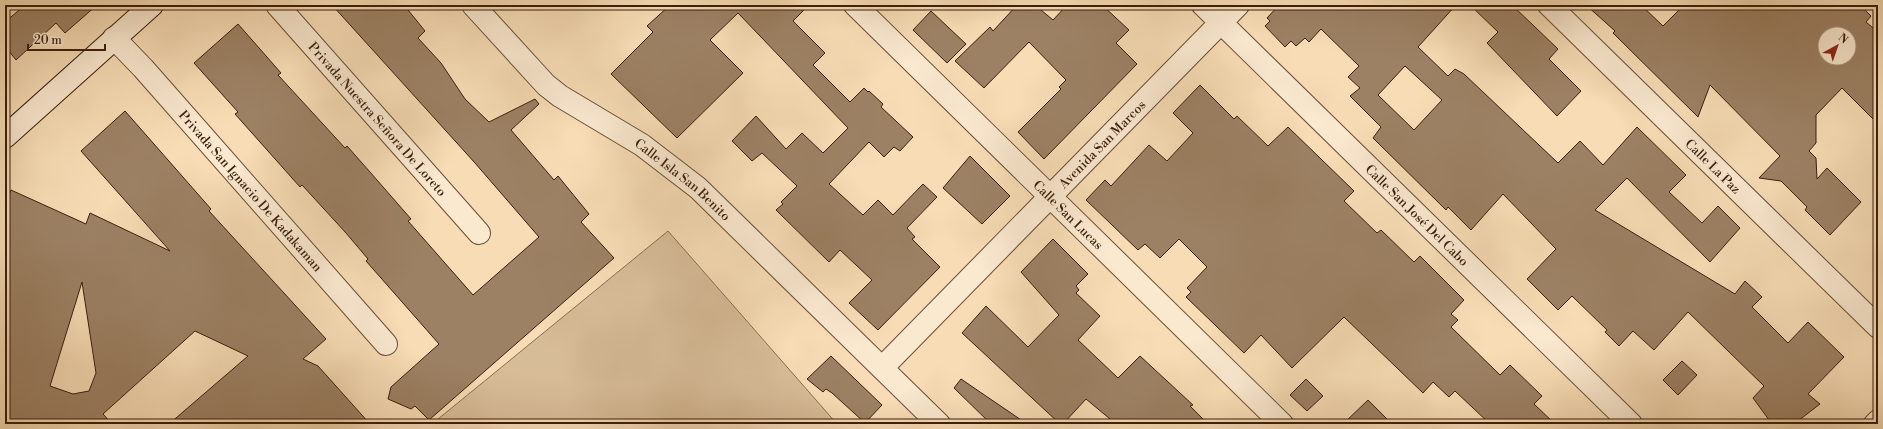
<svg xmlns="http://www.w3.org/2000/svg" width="1883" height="429" font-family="'Libre Bodoni',serif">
<rect width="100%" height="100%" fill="#f7dcb5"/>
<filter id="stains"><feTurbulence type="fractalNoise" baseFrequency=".005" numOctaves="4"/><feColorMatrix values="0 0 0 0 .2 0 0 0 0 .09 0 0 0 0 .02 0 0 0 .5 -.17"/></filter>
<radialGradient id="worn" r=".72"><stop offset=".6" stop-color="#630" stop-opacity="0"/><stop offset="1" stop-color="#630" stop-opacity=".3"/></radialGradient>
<!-- pitch -->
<polygon fill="#d7bc98" stroke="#886e52" points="668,231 837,424 432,424"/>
<!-- building -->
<g fill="#9c8164" stroke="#3a1f0c" fill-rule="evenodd">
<polygon points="25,5 97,5 65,33 56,23 16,60 5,46 5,22"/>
<polygon points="332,5 404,5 425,31 418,38 441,63 465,99 489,122 535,99 539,104 511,130 554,180 558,176 589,214 581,222 614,258 429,420 415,406 411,409 388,399 391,387 439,344 366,261 368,259 346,233 302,185 300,187 235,114 238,112 194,63 238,24 281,73 278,75 345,148 347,146 370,172 411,219 408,221 473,295 539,237 475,163"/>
<polygon points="670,5 809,5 793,21 825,53 813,65 850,102 864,88 868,92 869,91 883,104 881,107 913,137 900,151 894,147 884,157 869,142 829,184 863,215 878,200 893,215 923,184 937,197 907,228 915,237 912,239 940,267 878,330 849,303 872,280 840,250 829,262 776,210 783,204 781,202 797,186 762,153 752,161 732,141 756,116 786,149 802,133 823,153 848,128 738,13 710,40 743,73 677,138 611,74 653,32 647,26"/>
<polygon points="1017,5 1035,5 1053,20 1067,5 1102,5 1129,30 1116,43 1137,64 1044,159 1018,132 1061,89 1059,87 1066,80 1029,42 984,88 955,61 990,27 993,31"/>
<path d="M 1279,5 L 1456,5 L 1418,47 L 1448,76 L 1455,69 L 1464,74 L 1558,163 L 1580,141 L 1603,165 L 1637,127 L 1686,175 L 1669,192 L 1702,223 L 1718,206 L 1740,228 L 1710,262 L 1627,178 L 1595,210 L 1735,294 L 1745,281 L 1762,297 L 1752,307 L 1788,343 L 1808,322 L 1844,357 L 1808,394 L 1820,404 L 1794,424 L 1772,424 L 1753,398 L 1764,386 L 1688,312 L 1654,350 L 1633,331 L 1619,346 L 1605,332 L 1607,330 L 1572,296 L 1558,310 L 1527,279 L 1556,249 L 1503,194 L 1471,230 L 1448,207 L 1446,210 L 1373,138 L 1381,127 L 1350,96 L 1360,88 L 1348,77 L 1359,66 L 1321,29 L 1309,42 L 1305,38 L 1296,46 L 1291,41 L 1285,47 L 1265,26 L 1270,21 L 1267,18 ZM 1405,66 L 1442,100 L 1414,130 L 1378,95 Z"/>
<polygon points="1470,5 1512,5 1558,49 1549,59 1581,91 1557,116 1487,43 1498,32"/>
<path d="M 1586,5 L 1641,5 L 1663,26 L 1684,5 L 1860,5 L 1871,16 L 1866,22 L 1878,32 L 1878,124 L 1842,88 L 1816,115 L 1816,143 L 1809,151 L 1816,158 L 1817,179 L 1827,168 L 1861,202 L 1830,235 L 1805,210 L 1807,207 L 1781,181 L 1759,178 L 1780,156 L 1710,85 L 1698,117 L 1613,33 L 1615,31 ZM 1825,34 L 1849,34 L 1849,58 L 1825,58 Z"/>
<polygon points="931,11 966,44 947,63 913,30"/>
<polygon points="1200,85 1234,119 1237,116 1268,146 1288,127 1354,191 1344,201 1377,233 1381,230 1414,262 1420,256 1464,300 1451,314 1458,320 1451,327 1500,375 1510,365 1542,396 1534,404 1555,424 1490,424 1455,391 1449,397 1433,382 1423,393 1344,317 1292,368 1261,335 1244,353 1186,297 1191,292 1187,288 1207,267 1179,239 1160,258 1145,244 1138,250 1086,200 1105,180 1111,186 1149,145 1167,161 1193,133 1173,113"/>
<path d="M 125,111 L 211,209 L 209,211 L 326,339 L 303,359 L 318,366 L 370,424 L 169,424 L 248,356 L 195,331 L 103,414 L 112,424 L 5,424 L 5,204 L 11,190 L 86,224 L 90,213 L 170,251 L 81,151 ZM 82,282 L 96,373 L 89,391 L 73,394 L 50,386 Z"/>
<polygon points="970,156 1010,196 982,224 943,188"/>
<polygon points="1053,239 1088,274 1076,286 1079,290 1076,293 1100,316 1078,340 1118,378 1140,356 1193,405 1190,406 1208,424 1116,424 1086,399 1063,424 1060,424 962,333 986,306 1028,347 1059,315 1021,272"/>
<polygon points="831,356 882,405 865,423 832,393 826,389 823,392 807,379"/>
<polygon points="1682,361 1697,375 1678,395 1663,380"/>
<polygon points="961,379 1027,424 991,424 954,388"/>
<polygon points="1306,379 1323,396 1307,411 1290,395"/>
<polygon points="1368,400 1392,424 1343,424"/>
</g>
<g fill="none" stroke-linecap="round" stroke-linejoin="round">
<!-- street casing -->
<g stroke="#694e36" stroke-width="24">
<g id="street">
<path id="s1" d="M 277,5 L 479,233"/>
<path id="s2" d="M 473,5 L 546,85 L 560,96 L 642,145 L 698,188 L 939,424"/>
<path id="s3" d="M 855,5 L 1282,424"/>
<path id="s4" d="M 1203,5 L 1631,424"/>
<path id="s5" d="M 1549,5 L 1878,327"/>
<path id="s6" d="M 114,38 L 143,68 L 386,344"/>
<path id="s7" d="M 882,368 L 1238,5"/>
<polyline points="1875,424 1878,421"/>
</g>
</g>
<!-- secondary casing -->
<g stroke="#3a1f0c" stroke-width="24">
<polyline id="secondary" points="5,137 152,5"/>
</g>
<!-- street -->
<use href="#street" stroke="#fae8cf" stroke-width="22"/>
<!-- secondary -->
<use href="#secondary" stroke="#fae8cf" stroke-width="22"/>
</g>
<g text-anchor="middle" stroke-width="3" stroke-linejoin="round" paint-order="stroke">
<!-- street labels -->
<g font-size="13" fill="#3a1f0c" stroke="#fae8cf">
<text dy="5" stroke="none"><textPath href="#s1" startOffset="152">Privada Nuestra Señora De Loreto</textPath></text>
<text dy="5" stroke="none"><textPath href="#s7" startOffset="314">Avenida San Marcos</textPath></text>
<text dy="5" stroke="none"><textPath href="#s5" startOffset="230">Calle La Paz</textPath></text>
<text dy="5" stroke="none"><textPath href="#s2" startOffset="275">Calle Isla San Benito</textPath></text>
<text dy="5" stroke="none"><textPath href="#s6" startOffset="205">Privada San Ignacio De Kadakaman</textPath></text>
<text dy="5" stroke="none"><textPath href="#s3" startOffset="299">Calle San Lucas</textPath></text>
<text dy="5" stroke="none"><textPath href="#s4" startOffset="300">Calle San José Del Cabo</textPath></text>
</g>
</g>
<!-- margin -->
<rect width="1883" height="429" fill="none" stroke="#f7dcb5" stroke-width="20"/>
<rect x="6" y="6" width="1871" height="417" fill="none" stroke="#3a1f0c" stroke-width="2"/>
<rect x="10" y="10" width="1863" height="409" fill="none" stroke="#3a1f0c"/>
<!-- north arrow -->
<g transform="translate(1837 46) rotate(40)"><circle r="19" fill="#fae8cf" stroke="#ad9881"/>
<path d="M0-3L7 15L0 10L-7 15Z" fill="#8f2418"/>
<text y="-6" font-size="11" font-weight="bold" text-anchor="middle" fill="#3a1f0c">N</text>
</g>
<!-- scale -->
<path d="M28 44v6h77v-6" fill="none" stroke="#3a1f0c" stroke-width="2"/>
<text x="34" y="44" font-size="12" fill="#3a1f0c" stroke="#fae8cf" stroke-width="3" paint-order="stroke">20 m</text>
<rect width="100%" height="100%" filter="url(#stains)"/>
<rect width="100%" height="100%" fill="url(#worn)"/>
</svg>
